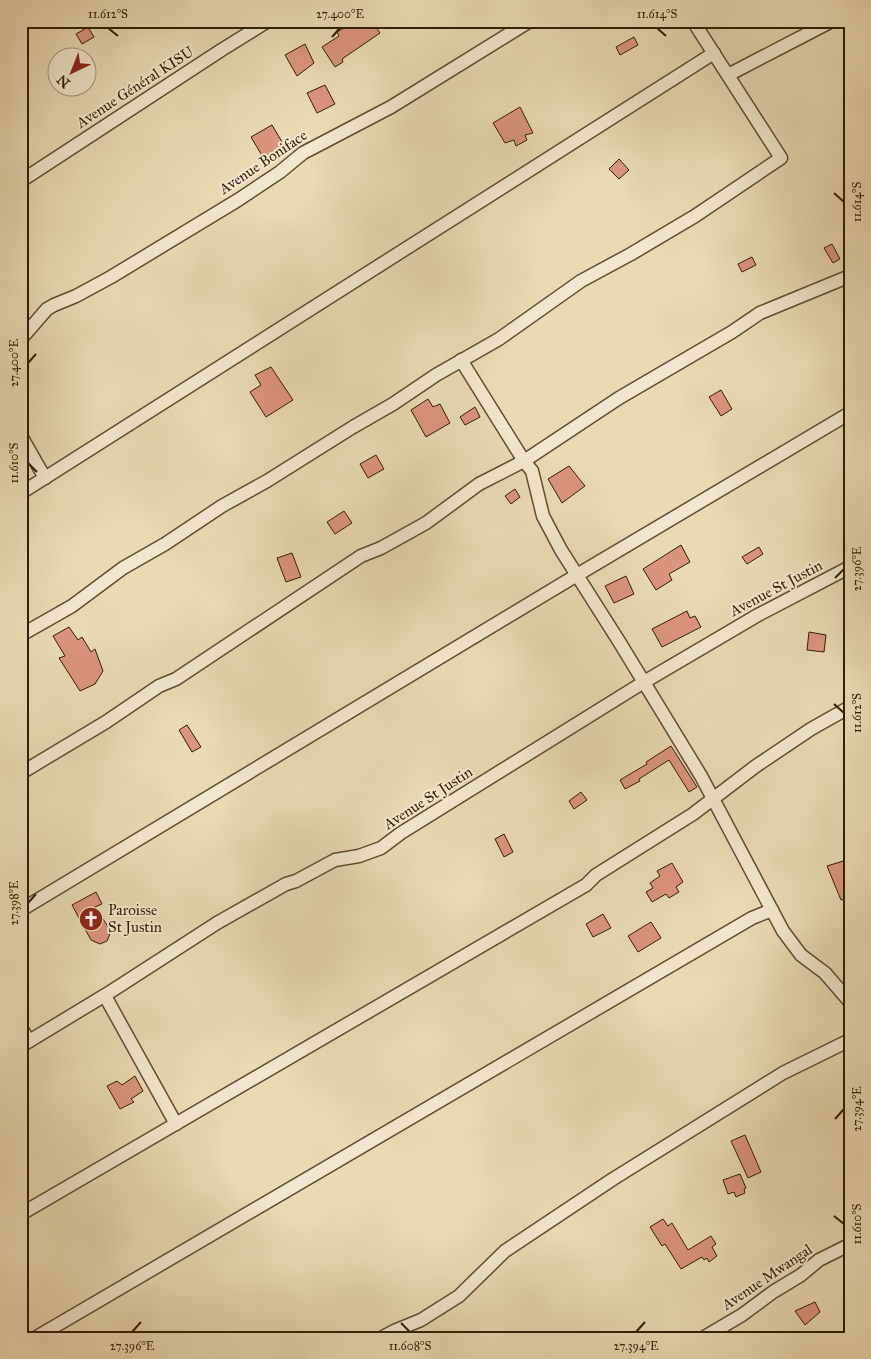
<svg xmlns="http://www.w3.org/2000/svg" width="871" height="1359" font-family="'IM FELL Great Primer',serif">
<rect width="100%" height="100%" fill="#e9dab4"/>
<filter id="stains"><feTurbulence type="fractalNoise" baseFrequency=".004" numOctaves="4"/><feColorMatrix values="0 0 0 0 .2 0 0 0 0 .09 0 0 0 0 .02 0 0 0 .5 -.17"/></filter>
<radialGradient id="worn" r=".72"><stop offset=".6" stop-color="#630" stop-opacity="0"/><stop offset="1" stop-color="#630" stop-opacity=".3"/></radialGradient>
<!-- building -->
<g fill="#db947e" stroke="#2f1d04">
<polygon points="344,21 372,21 380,33 342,59 343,62 335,67 322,47 339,36 337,32 347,26"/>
<polygon points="88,27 94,37 82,44 76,34"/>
<polygon points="634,37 638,45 620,55 616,47"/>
<polygon points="305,44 314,63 297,76 285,55"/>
<polygon points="325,85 335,104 317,113 307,93"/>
<polygon points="520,107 533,133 525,135 527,140 516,146 514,140 505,143 493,123"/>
<polygon points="272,125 285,147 274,153 277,158 267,164 251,137"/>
<polygon points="619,159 629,170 619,179 609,169"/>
<polygon points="832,244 840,259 833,263 824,248"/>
<polygon points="752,257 756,265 742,272 738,264"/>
<polygon points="271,367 293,400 266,417 250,392 261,385 255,375"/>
<polygon points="721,390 732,409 721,416 709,397"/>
<polygon points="428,399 433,407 440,404 450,423 426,437 411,410"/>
<polygon points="475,407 480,417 465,425 460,417"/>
<polygon points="376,455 384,469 368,478 360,464"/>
<polygon points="569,466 585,486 562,503 548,479"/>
<polygon points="515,489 520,497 511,504 505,496"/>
<polygon points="344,511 352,523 335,534 327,522"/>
<polygon points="681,545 690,562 669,574 672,580 656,590 643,569"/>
<polygon points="759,547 763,554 747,564 742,557"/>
<polygon points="292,553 301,577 286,582 277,558"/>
<polygon points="626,576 634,594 614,603 605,586"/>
<polygon points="687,611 690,618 695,616 701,627 662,647 652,629"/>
<polygon points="69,627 78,640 82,637 91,652 95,649 103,671 95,684 80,691 59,658 65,656 53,636"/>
<polygon points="809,632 826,635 824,652 807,650"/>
<polygon points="187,725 201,747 192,752 179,730"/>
<polygon points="671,746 697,787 689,792 669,760 639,779 640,781 625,789 620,780 647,764 646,762"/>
<polygon points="581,792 587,800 574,809 569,801"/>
<polygon points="504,834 513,852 504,857 495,839"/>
<polygon points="850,859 850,898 841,900 827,866"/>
<polygon points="672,863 683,882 676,887 679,892 669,898 666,894 652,902 646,892 653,888 650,883 660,876 657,871"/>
<polygon points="96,892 102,904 95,907 111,931 107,941 100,944 91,940 72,905"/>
<polygon points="603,914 611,928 593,937 586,924"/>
<polygon points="651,922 661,938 638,952 628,936"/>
<polygon points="135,1076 143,1091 131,1099 134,1102 120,1109 107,1086 117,1081 122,1085"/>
<polygon points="745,1135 761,1172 748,1178 731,1141"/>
<polygon points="740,1174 746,1188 744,1189 745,1193 736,1197 734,1192 728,1194 723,1180"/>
<polygon points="663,1219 668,1226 672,1223 688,1250 711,1236 716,1244 712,1247 717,1256 709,1262 707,1258 704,1260 702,1257 681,1269 665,1244 662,1246 650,1227"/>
<polygon points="815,1302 820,1312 805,1325 795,1311"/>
</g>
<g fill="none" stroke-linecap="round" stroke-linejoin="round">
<!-- minor casing -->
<g stroke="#5e4c30" stroke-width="15">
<g id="minor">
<polyline points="728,75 832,21"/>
<polyline points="21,181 223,49 268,21"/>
<polyline points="21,339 47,309 54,305 76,296 111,277 238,200 280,172 303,153 391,107 530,21"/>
<polyline points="461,360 524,461 532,471 543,516 561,550 620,643 701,776 783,931 801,955 825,973 850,1002"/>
<polyline points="21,436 45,478"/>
<polyline points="21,493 714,53"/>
<polyline points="21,635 72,606 123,568 165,544 222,506 267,481 353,427 393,404 436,375 499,339 581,281 631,254 695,216 781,158 693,21"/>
<polyline points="21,773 106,722 159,686 176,679 361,556 381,548 426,523 479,484 524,461 619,398 732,332 760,313 850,276"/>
<polyline points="21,910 577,575 850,413"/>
<polyline points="105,996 176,1124"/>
<polyline points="21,1028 29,1041"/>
<polyline points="21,1046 107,994 217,923 286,884 296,881 335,860 359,856 381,848 401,833 644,682 758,615 850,567"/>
<polyline points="21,1214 586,885 596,875 693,814 756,766 811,729 850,707"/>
<polyline points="35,1338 752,918 772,910"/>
<polyline points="381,1338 394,1331 421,1320 459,1296 505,1251 613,1179 783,1073 850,1040"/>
<polyline points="703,1338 742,1315 773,1292 801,1275 819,1260 847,1246 850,1243"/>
</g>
</g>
<!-- minor -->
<use href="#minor" stroke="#f1e7ce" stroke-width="12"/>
</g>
<!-- ticks -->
<path fill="none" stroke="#2f1d04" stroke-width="2" d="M 108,28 L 118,36M 657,28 L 666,36M 332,37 L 340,28M 834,193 L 844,202M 28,363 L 36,354M 28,463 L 37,472M 835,578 L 844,569M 834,704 L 844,713M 28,903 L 36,894M 835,1119 L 844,1109M 834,1216 L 844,1224M 401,1323 L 410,1332M 132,1332 L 141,1322M 636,1332 L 645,1322"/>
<!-- icons -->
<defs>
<g id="church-disc" transform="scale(1.25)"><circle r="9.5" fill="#8f2418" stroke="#f1e7ce"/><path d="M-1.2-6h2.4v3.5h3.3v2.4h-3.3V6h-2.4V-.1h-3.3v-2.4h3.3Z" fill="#fff"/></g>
</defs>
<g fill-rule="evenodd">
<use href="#church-disc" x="91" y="919"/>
</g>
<g text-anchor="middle" stroke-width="4" stroke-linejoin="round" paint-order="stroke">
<!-- street labels -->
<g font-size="15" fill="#2f1d04" stroke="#f1e7ce">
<text transform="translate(135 87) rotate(-33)" y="5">Avenue Général KISU</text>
<text transform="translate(263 162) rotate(-34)" y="5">Avenue Boniface</text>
<text transform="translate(776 588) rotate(-28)" y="5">Avenue St Justin</text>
<text transform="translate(428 798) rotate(-33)" y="5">Avenue St Justin</text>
<text transform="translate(767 1277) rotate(-34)" y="5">Avenue Mwangal</text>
</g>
<!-- poi labels -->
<g font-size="15" fill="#2f1d04" stroke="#f1e7ce" text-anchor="start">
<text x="108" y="915">Paroisse<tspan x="108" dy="17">St Justin</tspan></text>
</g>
</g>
<!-- margin -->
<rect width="871" height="1359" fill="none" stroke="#e9dab4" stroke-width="55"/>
<!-- north arrow -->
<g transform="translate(72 72) rotate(223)"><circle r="24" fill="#f1e7ce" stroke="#a3967d"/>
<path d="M0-4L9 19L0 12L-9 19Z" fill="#8f2418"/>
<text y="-8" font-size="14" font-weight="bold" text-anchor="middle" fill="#2f1d04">N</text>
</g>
<rect x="28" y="28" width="816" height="1304" fill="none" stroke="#2f1d04" stroke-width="2"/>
<g font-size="12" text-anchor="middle" fill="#2f1d04">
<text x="108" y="18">11.612°S</text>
<text x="340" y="18">27.400°E</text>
<text x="657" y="18">11.614°S</text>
<text transform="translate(857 202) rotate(-90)" y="4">11.614°S</text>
<text transform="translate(14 363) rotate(-90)" y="4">27.400°E</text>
<text transform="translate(14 463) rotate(-90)" y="4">11.610°S</text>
<text transform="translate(857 569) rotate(-90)" y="4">27.396°E</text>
<text transform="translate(857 713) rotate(-90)" y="4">11.612°S</text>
<text transform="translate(14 903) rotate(-90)" y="4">27.398°E</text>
<text transform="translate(857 1109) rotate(-90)" y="4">27.394°E</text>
<text transform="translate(857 1224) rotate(-90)" y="4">11.610°S</text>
<text x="132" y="1350">27.396°E</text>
<text x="410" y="1350">11.608°S</text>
<text x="636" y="1350">27.394°E</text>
</g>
<rect width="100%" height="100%" filter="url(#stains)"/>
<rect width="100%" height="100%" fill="url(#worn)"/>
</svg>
